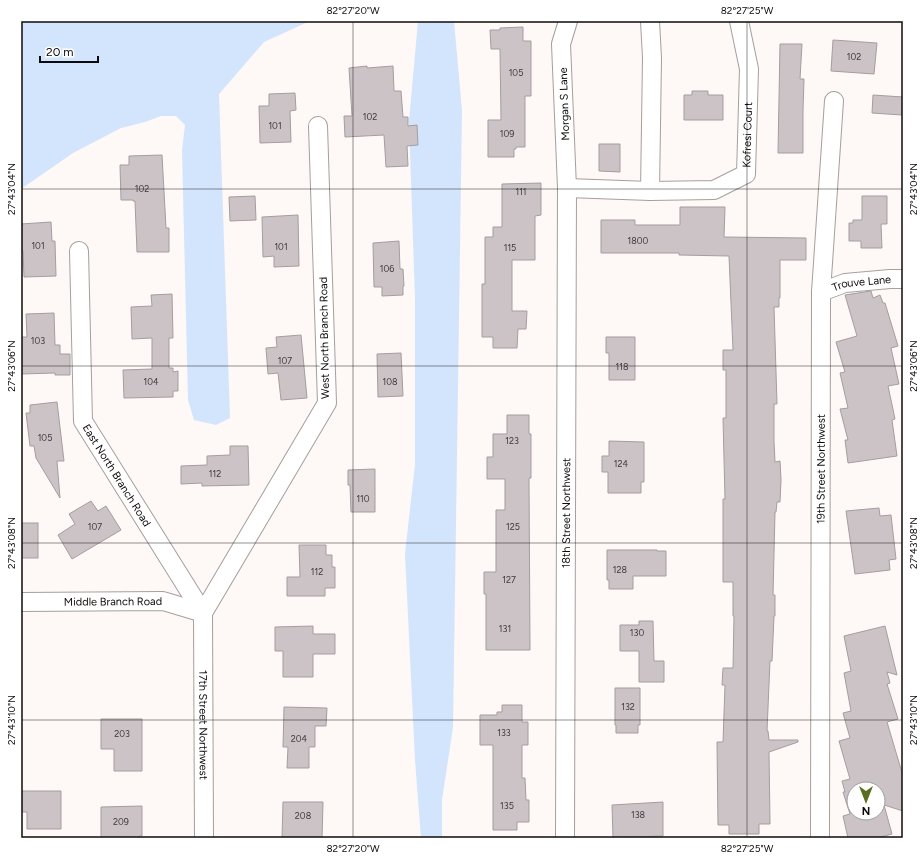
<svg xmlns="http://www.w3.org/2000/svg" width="924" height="859" font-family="Figtree,sans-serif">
<rect width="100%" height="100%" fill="#fef8f6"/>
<!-- water -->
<g fill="#d3e4fd">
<polygon points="21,21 310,21 264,42 219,94 230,418 216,425 194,420 188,400 182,150 185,125 176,116 161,116 145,122 121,128 73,153 21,189"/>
<polygon points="418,21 454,21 462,111 453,727 442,800 442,838 421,838 415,760 405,554 415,464 415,298 409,121"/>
</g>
<!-- building -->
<g fill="#cbc3c6" stroke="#a59da0" fill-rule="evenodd">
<polygon points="523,27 523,41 531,41 531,96 525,96 525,147 516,147 516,149 514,149 514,157 488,157 488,120 501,120 500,49 491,49 490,30 500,30 500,28"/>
<polygon points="833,40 877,43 874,74 831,71"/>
<polygon points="780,44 802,44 800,79 804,79 803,110 803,153 778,153"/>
<polygon points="367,66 367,68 393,66 394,91 401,91 403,117 408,117 408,126 417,125 418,145 407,146 408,166 386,167 384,135 345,137 344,116 352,116 349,68"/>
<polygon points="692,91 708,91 708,95 723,95 723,120 684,120 684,95 692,95"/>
<polygon points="295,93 296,110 290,111 291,142 260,143 259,106 269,106 269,94"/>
<polygon points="873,95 903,97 902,115 872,113"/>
<polygon points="599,144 620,144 620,172 599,171"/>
<polygon points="162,155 166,228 169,228 169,252 137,252 135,201 133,201 133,200 121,200 120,165 129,165 129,156"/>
<polygon points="541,183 541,215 535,216 535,260 512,260 512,311 527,311 526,329 518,329 517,348 493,348 493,337 482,337 482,284 485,284 485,237 493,237 493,227 502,227 502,184"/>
<polygon points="255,196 256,220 230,221 229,197"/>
<polygon points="862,196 887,196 887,224 881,224 882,248 861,248 861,241 849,241 849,223 853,223 853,220 862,220"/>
<polygon points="680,207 725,207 724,237 806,238 806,260 780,260 780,298 779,298 779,307 774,307 777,404 774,404 774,441 775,462 780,461 781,480 780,502 777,502 776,512 775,512 773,595 775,595 775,616 774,616 772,661 770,661 767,731 768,731 769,740 798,740 798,742 769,752 770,824 759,824 759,834 729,834 729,825 718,825 717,742 723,742 725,685 722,685 723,668 733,668 734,616 733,616 733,582 723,582 723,499 725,499 723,418 726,418 726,370 723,370 723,350 733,350 729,256 679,255 679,253 601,253 601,220 635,220 635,225 680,225"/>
<polygon points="298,215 299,266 274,267 274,256 263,257 262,217"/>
<polygon points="51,222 52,241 55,241 56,276 24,277 23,251 21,251 21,224"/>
<polygon points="399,241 400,269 403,269 404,286 403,286 403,295 382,296 382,287 374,287 373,243"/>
<polygon points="871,291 873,298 880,295 883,303 885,303 898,346 891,348 899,384 888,386 895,419 892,420 897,456 848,463 845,440 848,440 840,409 848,408 840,373 845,372 836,342 857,336 845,295"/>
<polygon points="172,294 173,338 169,338 169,368 173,368 173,372 178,371 178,391 173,391 173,397 124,398 123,370 152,369 152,338 132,339 131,307 152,306 151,295"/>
<polygon points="54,313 55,345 60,345 60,354 70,354 70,375 55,375 55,373 21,374 21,337 27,337 26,314"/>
<polygon points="301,335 307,398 281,400 278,373 268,374 266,348 277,347 276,337"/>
<polygon points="606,337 635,337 635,380 609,380 609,353 606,353"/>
<polygon points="401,353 403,396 378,397 377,354"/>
<polygon points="57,402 64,461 57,461 60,498 36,458 34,446 30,446 26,413 30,413 30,405"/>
<polygon points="507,415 529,415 529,434 531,434 531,478 529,478 530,650 486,650 486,594 484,594 484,572 496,572 496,510 505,510 505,479 487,479 487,457 493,457 493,434 507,434"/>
<polygon points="609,441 644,442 644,482 641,482 641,493 608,493 608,472 602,472 602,456 609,456"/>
<polygon points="230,446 248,446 249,485 202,486 202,483 181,484 181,466 207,465 207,456 230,455"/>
<polygon points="375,469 375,512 351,512 350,485 348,485 348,470"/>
<polygon points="91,501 98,511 106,506 121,530 72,559 58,535 75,524 69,514"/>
<polygon points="879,508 880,516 891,515 896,559 889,560 890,570 855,574 846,511"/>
<rect x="21" y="523" width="17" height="35"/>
<polygon points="299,545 326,545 326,555 332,555 332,567 335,567 335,588 325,588 325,596 287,596 287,577 300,577"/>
<polygon points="607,550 657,550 657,551 666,551 666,576 633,576 633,589 609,589 609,580 607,580"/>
<polygon points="639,621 653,621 654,661 664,661 664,682 639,682 639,651 620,651 620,625 639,625"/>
<polygon points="313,626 313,634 335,634 335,654 313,654 313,677 283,677 283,651 275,651 275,627"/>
<path d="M 885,626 L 897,675 L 887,672 L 890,683 L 887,684 L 898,719 L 887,722 L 903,776 L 903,811 L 884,805 L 892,834 L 877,838 L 848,838 L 843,816 L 850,814 L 843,792 L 845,792 L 842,781 L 850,779 L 839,741 L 850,738 L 843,713 L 851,711 L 844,673 L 851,671 L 844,636 ZM 854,789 L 878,789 L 878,813 L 854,813 Z"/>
<polygon points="615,688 640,688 640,725 638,725 638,733 616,733 616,725 615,725"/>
<polygon points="502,705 522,705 522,722 528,722 528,745 522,745 522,778 525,778 526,800 529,800 529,822 517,822 517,830 493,830 493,745 480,745 480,715 497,715 497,712 502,712"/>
<polygon points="284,707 327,708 326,726 315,726 315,747 309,747 309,768 287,768 288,747 283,747"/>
<polygon points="101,719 142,719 142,771 114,771 114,749 101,749"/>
<polygon points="21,791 61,791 61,829 27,829 27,812 21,812"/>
<polygon points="283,802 323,802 322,838 282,838"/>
<polygon points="663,802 663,836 613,838 612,805"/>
<polygon points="142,806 142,836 139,836 139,838 101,838 101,807"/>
</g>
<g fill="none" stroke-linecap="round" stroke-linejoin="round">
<!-- minor casing -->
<g stroke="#a69f9c" stroke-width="20">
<g id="minor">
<path id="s1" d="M 567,188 L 650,191 L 714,190 L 746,174 L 749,69 L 739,21"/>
<polyline points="650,191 652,58 650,21"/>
<path id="s2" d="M 79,251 L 83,421 L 203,613"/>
<path id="s3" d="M 821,292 L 845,283 L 890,279 L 903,279"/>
<path id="s4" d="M 21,602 L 163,601 L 203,613"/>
<polyline points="203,613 327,403 318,126"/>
<path id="s5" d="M 203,613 L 204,838"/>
<path id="s6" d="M 565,838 L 567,188 L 561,44 L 568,21"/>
<path id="s7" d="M 820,838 L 821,292 L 834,101"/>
</g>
</g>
<!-- minor -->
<use href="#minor" stroke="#fff" stroke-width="18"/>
</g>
<!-- ticks -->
<path fill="none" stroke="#0e0b0a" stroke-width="1" stroke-opacity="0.45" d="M 353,21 L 353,838M 747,21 L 747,838M 21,189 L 903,189M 21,366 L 903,366M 21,543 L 903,543M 21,720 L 903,720"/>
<g text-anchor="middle" stroke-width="4" stroke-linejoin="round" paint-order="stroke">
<!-- number labels -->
<g font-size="9" fill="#3d3939">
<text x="854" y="60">102</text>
<text x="516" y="76">105</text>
<text x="370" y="120">102</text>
<text x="275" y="129">101</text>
<text x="507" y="137">109</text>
<text x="142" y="192">102</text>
<text x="521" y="195">111</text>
<text x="638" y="244">1800</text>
<text x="38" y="249">101</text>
<text x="281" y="250">101</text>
<text x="510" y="251">115</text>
<text x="387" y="272">106</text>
<text x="38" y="344">103</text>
<text x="285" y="364">107</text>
<text x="622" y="370">118</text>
<text x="151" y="385">104</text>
<text x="390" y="385">108</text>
<text x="45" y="441">105</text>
<text x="512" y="444">123</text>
<text x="621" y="467">124</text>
<text x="215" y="477">112</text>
<text x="363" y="502">110</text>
<text x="95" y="530">107</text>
<text x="513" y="530">125</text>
<text x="620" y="573">128</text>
<text x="317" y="575">112</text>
<text x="509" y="583">127</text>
<text x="505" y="632">131</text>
<text x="637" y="636">130</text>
<text x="628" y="710">132</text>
<text x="504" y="736">133</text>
<text x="122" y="737">203</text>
<text x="299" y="742">204</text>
<text x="507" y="809">135</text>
<text x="638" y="818">138</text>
<text x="303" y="819">208</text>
<text x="121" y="825">209</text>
</g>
<!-- street labels -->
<g font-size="11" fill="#0e0b0a" stroke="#fff">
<text transform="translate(564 104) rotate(-92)" y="4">Morgan S Lane</text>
<text dy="4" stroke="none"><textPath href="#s1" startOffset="222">Kofresi Court</textPath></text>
<text dy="4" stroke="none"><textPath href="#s3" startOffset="42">Trouve Lane</textPath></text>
<text transform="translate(324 338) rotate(-91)" y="4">West North Branch Road</text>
<text dy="4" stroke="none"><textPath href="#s7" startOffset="369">19th Street Northwest</textPath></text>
<text dy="4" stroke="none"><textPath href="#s2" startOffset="234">East North Branch Road</textPath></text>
<text dy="4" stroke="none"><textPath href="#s6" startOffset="325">18th Street Northwest</textPath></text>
<text dy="4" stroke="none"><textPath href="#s4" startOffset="92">Middle Branch Road</textPath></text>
<text dy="4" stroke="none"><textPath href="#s5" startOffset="112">17th Street Northwest</textPath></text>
</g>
</g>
<!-- border -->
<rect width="924" height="859" fill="none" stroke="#ffffff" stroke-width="44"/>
<!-- north arrow -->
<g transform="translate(866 801) rotate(180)"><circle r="19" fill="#ffffff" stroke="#9f9d9d"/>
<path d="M0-3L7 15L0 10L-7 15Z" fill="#596e1e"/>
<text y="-6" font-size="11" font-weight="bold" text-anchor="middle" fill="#0e0b0a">N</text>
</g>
<!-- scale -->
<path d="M40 56v6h58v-6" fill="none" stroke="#0e0b0a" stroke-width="2"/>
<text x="46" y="56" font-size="12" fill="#0e0b0a" stroke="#ffffff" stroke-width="3" paint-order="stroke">20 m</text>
<rect x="22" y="22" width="880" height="815" fill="none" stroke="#0e0b0a" stroke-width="1.5"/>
<g font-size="10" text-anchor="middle" fill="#0e0b0a">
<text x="353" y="14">82°27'20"W</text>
<text x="747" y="14">82°27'25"W</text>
<text transform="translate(913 189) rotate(-90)" y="4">27°43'04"N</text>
<text transform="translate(11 189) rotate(-90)" y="4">27°43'04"N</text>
<text transform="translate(913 366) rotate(-90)" y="4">27°43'06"N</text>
<text transform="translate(11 366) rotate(-90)" y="4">27°43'06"N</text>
<text transform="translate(913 543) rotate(-90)" y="4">27°43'08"N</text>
<text transform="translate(11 543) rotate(-90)" y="4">27°43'08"N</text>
<text transform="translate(913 720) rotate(-90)" y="4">27°43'10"N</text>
<text transform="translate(11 720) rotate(-90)" y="4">27°43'10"N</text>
<text x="353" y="852">82°27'20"W</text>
<text x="747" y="852">82°27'25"W</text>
</g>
</svg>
